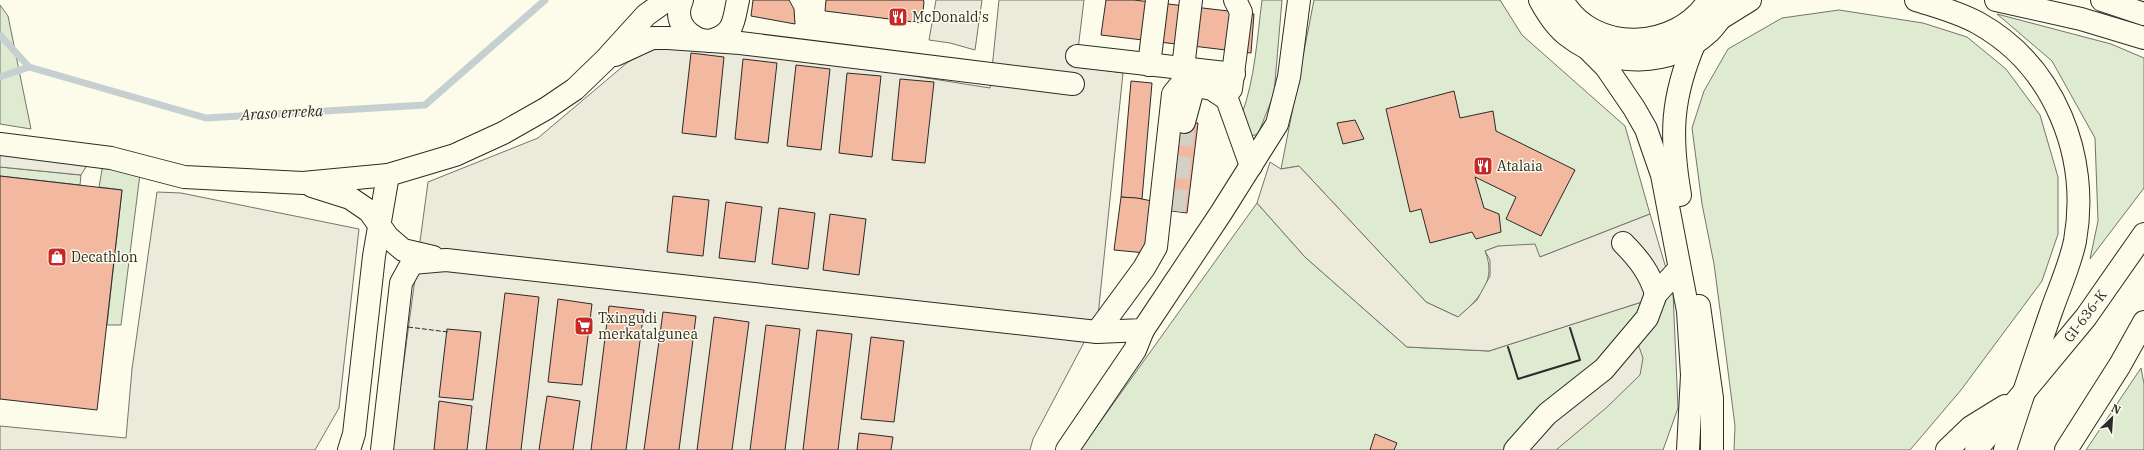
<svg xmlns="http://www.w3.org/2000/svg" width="2144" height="450" font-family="'IBM Plex Serif',serif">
<rect width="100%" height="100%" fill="#fdfbea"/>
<!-- green -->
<g fill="#deebd1" stroke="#74746e">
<path d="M 1262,0 L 1282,0 L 1274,94 L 1258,134 L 1251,136 L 1242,114 C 1255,78 1257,39 1262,0 Z"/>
<path d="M 1314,0 L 1500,0 L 1522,35 L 1625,126 L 1650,214 L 1540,257 L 1498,246 L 1485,251 C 1497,280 1480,298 1458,317 L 1426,302 L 1299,166 L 1281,169 Z"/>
<polygon points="0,5 8,16 31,129 0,124"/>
<polygon points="1839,10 1923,23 1967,37 2006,69 2040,115 2058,177 2058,234 2042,281 1961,390 1910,450 1734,450 1735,426 1726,355 1714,264 1702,204 1692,128 1704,91 1728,49 1782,18"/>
<polygon points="1997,14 2111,44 2144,58 2144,188 2090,259 2098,221 2095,138 2052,61"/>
<polygon points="103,164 140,174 121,325 107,325 122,190 99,187"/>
<polygon points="0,167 81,175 80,185 0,176"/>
<polygon points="1257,203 1305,257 1407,347 1489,351 1673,292 1678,408 1663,450 1080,450"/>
<polygon points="2141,368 2144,384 2144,450 2086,450"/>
</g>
<!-- parking -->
<g fill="#eceadb" stroke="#74746e">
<polygon points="936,0 982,0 975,50 950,43 929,40"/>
<polygon points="999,0 1084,0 1076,66 1123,73 1098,316 1033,439 1030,450 392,450 428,182 538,138 628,62 659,46 685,47 895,73 990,88"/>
<polygon points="0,154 89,162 81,175 0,167"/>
<polygon points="1270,162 1281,169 1299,166 1426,302 1458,317 1477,300 1490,276 1490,260 1485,251 1498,246 1535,244 1540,257 1650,214 1673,292 1489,351 1407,347 1305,257 1257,203"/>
<polygon points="157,192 181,193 359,229 339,408 315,450 0,450 0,426 126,438 132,369"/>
<polygon points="1638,344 1643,358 1640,375 1606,408 1556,450 1527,450 1541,428"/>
</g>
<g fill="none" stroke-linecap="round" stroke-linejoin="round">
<!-- stream -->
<g stroke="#c7d0d0" stroke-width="7">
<polyline points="0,35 29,67 206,118 425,105 545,0"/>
<polyline points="0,77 29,67"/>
</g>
</g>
<!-- building -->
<g fill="#f2b8a0" stroke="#2b2b2b">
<polygon points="753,0 789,0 794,9 795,24 751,16"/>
<polygon points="826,0 923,0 924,1 922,23 825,11"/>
<polygon points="1106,0 1134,0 1254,14 1251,53 1101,35"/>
<polygon points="691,53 724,57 716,137 682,133"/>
<polygon points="743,59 777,63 768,143 735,139"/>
<polygon points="796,65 830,69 821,150 787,146"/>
<polygon points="847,73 881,76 872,157 839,153"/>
<polygon points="900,79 934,82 925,163 892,160"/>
<polygon points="1131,81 1152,83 1142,199 1121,197"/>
<polygon points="1454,91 1460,118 1493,111 1496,131 1575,170 1541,236 1506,219 1516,197 1475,177 1484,208 1499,214 1501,232 1476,239 1472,232 1430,243 1421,209 1410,212 1386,109"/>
<polygon points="1355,120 1364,139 1343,144 1337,123"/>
<polygon points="1175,121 1198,123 1187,213 1164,210"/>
<polygon points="0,176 122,190 97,410 0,399"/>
<polygon points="673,196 709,200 703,256 667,252"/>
<polygon points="1121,197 1137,198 1152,201 1146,253 1114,250"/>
<polygon points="726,202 762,207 755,262 719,258"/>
<polygon points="779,208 815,213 808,269 772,264"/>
<polygon points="830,214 866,219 859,275 823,270"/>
<polygon points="505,293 539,297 521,450 486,450"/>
<polygon points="558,299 592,304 582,385 548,382"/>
<polygon points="609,306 644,310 626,450 591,450"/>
<polygon points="663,312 696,316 679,450 644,450"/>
<polygon points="714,317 749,322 732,450 697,450"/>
<polygon points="766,325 800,329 785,450 750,450"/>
<polygon points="447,329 481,332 473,400 439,397"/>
<polygon points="817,330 852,334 838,450 803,450"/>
<polygon points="871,337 904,341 894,422 861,419"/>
<polygon points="547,396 580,401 573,450 539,450"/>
<polygon points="439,401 472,406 467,450 434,450"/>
<polygon points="859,433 893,437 891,450 857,450"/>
<polygon points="1375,434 1397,443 1394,450 1370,450"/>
</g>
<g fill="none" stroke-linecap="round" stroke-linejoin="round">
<!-- minor-tunnel -->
<polyline stroke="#d3d1c4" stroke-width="22" stroke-dasharray="22 11" stroke-linecap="butt" points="1174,211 1184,122"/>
<!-- minor casing -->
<g stroke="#2b2b2b" stroke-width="24">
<g id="minor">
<path d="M 682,0 C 674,18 683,33 701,40"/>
<path d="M 1540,0 C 1547,13 1556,27 1568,36 C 1609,68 1670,68 1709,32 C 1718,23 1724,13 1731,2"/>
<path d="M 1562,0 C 1593,55 1677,51 1709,0"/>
<path d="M 710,41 C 735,34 733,22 738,0"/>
<polyline points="615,55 652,38 668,38 740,43 1073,84"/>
<polyline points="1077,56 1234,74"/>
<polyline points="1149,65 1157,0"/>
<polyline points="1183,68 1191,0"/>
<polyline points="1231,89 1241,12 1235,0"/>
<polyline points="1184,122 1194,85"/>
<polyline points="0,144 111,158 184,177 303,183 388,175 455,155 503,133 547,108 575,89 606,59 646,15 667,0"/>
<polyline points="312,186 350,198 369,211 388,237 403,250 433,257"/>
<path d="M 1623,243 C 1638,258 1650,273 1656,294"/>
<polyline points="1097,332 1144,268 1156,247 1173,94 1182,83 1212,89 1227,99 1251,166"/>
<polyline points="349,450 354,434 374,256 388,175"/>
<polyline points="382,450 401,283 412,263 446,260 1097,332 1143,330 1221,213 1277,124 1289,77 1299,0"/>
<polyline points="1067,450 1135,350 1143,330"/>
<polyline points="1515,450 1547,414 1604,369 1647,318 1656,294 1679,269"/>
</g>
</g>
<!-- highway casing -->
<g stroke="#2b2b2b" stroke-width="24">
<g id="highway">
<path d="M 1916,0 C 1938,7 1958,12 1978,23 C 2055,66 2090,156 2075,241 C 2070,265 2059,289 2051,312 C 2035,358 2020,404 2005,450"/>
<polyline points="1996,0 2081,19 2144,38"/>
<polyline points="2102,0 2144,14"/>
<polyline points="1721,18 1750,0"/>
<polyline points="1589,50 1606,67 1634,108 1646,129 1662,175 1688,311 1692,375 1688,450"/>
<path d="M 1680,195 C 1670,136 1671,98 1695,42"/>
<polyline points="1699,306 1712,398 1712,450"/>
<polyline points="1947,450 1971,427 2005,406"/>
<polyline points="1976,450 2086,317 2144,234"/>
<polyline points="2066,450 2120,365 2144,322"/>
</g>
</g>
<!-- minor -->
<use href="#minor" stroke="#fdfbea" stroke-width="22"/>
<!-- highway -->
<use href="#highway" stroke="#fdfbea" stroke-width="22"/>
<!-- fence -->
<polyline stroke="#2b2b2b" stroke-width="1" stroke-dasharray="5 2" stroke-linecap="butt" points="408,327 448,332"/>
<!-- wall -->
<polyline stroke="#2b2b2b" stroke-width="2" points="1508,347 1518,379 1580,360 1570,328"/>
</g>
<!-- icons -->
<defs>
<g id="restaurant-square" transform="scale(1)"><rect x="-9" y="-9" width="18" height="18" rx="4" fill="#c62828" stroke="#fdfbea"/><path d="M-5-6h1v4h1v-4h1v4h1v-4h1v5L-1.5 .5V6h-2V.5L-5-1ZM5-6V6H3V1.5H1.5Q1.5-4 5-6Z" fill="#fff"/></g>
<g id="shop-square" transform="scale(1)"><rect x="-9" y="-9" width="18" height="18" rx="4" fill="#c62828" stroke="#fdfbea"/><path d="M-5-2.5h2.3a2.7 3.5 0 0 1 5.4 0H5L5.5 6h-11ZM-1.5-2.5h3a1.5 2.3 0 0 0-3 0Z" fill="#fff"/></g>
<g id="supermarket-square" transform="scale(1)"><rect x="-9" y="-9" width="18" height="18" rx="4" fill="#c62828" stroke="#fdfbea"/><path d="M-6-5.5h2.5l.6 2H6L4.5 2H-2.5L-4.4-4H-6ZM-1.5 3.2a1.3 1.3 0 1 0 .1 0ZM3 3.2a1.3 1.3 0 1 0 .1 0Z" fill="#fff"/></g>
</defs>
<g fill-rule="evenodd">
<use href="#restaurant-square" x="898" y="17"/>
<use href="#restaurant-square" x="1483" y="166"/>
<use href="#shop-square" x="57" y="257"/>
<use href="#supermarket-square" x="584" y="326"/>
</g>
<g text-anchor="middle" stroke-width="3" stroke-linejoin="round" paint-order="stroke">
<!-- poi labels -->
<g font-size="14" fill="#2b2b2b" stroke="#fdfbea" text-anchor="start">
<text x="912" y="22">McDonald's</text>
<text x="1497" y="171">Atalaia</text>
<text x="71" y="262">Decathlon</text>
<text x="598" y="323">Txingudi<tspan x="598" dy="16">merkatalgunea</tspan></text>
</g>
<!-- street labels -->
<g font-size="14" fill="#2b2b2b" stroke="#fdfbea">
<text transform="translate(2085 316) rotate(-53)" y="5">GI-636-K</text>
</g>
<!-- water labels -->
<g font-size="15" font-style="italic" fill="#2b2b2b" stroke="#fdfbea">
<text transform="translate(282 113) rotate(-3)" y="5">Araso erreka</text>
</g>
</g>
<!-- north arrow -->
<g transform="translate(2112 418) rotate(25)" stroke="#fdfbea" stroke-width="3" paint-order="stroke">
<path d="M0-3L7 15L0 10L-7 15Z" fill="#2b2b2b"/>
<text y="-6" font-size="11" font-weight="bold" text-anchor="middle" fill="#2b2b2b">N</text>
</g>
</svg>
